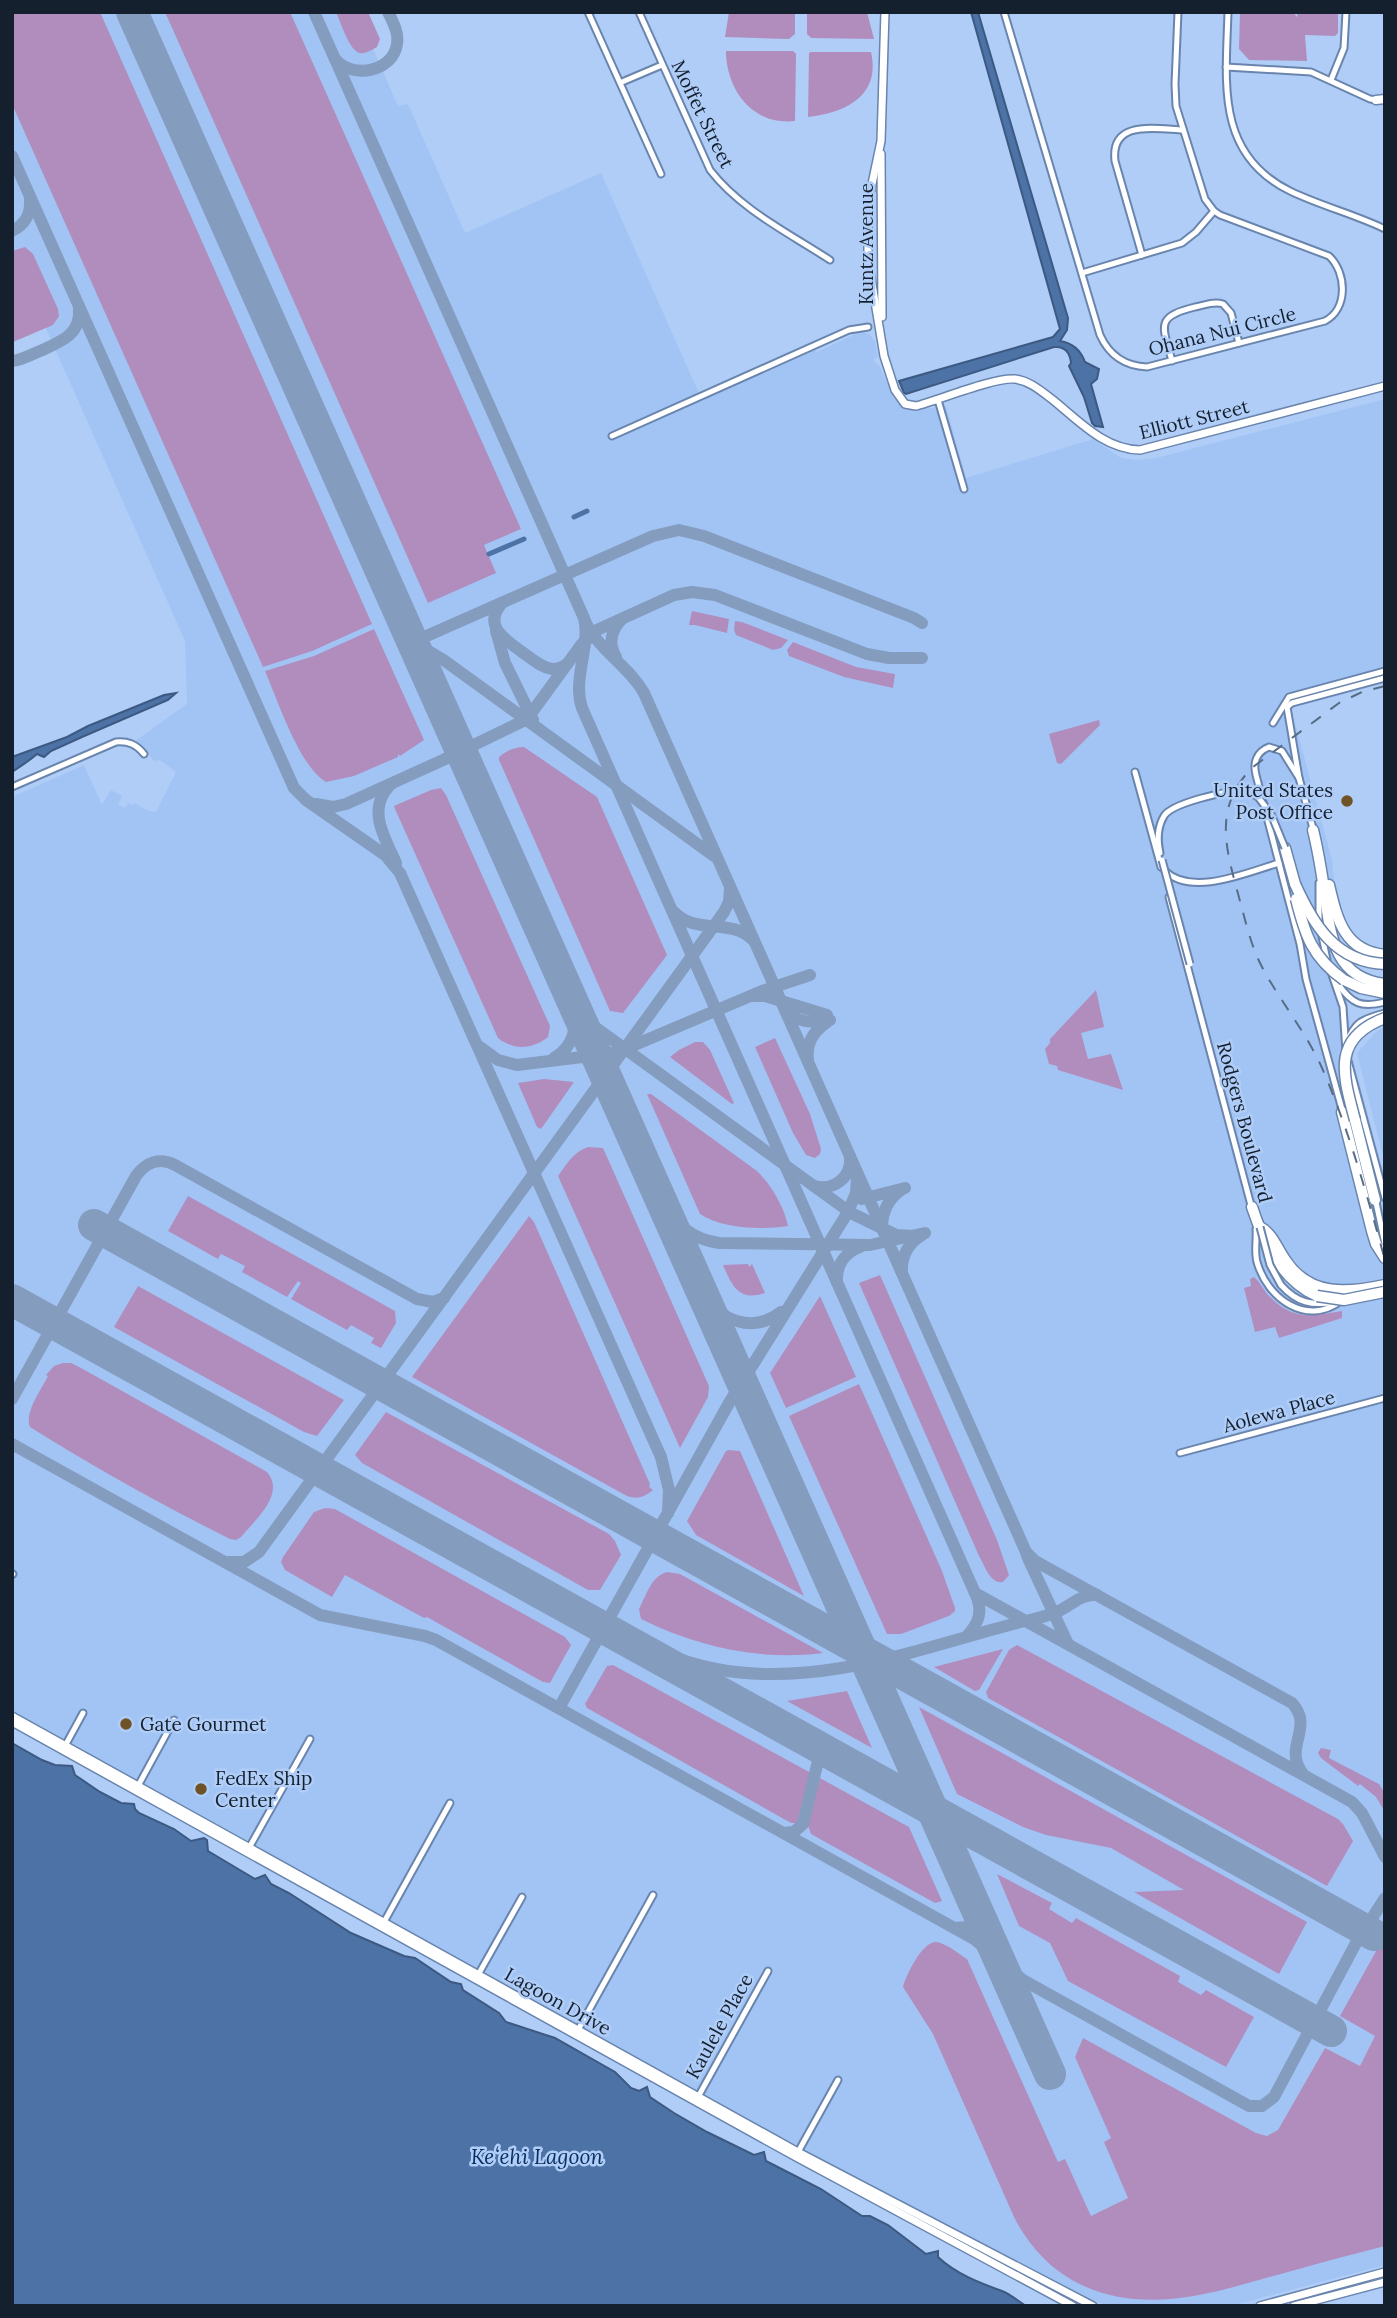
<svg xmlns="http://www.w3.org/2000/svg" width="1397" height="2318" font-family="Lora,serif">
<rect width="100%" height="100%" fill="#afcdf7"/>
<!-- built -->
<g fill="#a2c4f5">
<polygon points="12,12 357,12 398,106 408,104 465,233 601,173 702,400 815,350 817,352 860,332 864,332 870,335 875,341 878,357 874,358 875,363 879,365 894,398 899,403 911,410 927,407 935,409 946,406 966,478 1093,439 1121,458 1137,460 1156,458 1385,399 1385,683 1291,708 1332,860 1353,1060 1385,1178 1385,2265 1230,2306 1105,2305 1076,2293 950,2229 804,2151 12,1711 12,797 84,765 102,805 111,790 122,796 118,804 125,808 128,803 133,805 134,803 149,811 156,812 176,772 160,760 154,761 144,749 135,741 187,704 185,641 12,252"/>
<polygon points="1385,1027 1385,1164 1357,1053 1377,1031"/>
</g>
<!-- green -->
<g fill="#b18dbe">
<polygon points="12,12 100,12 372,624 312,651 263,667 12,104"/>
<polygon points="165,12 290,12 521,529 484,545 496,573 428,603"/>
<path d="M 336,12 L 368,12 L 380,39 L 377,47 C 373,49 366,54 360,53 C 350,52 340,21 336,12 Z"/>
<polygon points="729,12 795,12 795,34 789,39 725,37"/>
<polygon points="807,12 867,12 874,39 811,38 807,34"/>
<polygon points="1240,12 1293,12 1297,17 1298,12 1338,12 1338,33 1335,36 1305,35 1307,61 1249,60 1239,49"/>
<path d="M 726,51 L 793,51 L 796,54 L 795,121 C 752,126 726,89 726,51 Z"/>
<path d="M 811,52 L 871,52 C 881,96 845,113 808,117 L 809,53 Z"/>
<polygon points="25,247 33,254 58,309 59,316 53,325 13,342 12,251"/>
<polygon points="692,611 729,619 727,633 695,625 689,625"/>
<polygon points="735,621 742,622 788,640 781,648 773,650 736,635 734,630"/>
<path d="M 374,629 L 424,740 L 400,756 L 398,754 L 398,757 L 354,776 L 326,782 C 299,766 278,701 265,671 L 314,656 Z"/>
<polygon points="793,642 856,667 895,674 893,688 844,677 789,656 787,650"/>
<polygon points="1099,720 1100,725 1061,764 1057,763 1049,734"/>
<path d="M 524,747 L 597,797 L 667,955 L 623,1013 L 610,1011 L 499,760 L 499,757 C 506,751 515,747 524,747 Z"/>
<path d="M 441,788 L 446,795 L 550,1026 L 548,1037 C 533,1049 514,1051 498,1038 L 395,809 L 394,806 L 431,790 Z"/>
<polygon points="1096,990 1104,1027 1081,1033 1088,1059 1111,1054 1123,1090 1058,1070 1057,1066 1049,1064 1045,1049 1050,1043 1050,1039"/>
<polygon points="775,1038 810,1114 821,1149 820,1154 815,1158 806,1155 793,1133 755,1047"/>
<polygon points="695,1042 703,1042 710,1050 734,1103 732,1104 670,1057 679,1050"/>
<polygon points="544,1079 574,1082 541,1129 537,1127 518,1083"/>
<path d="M 647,1094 L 651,1094 L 757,1171 C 772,1186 784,1207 788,1226 C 762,1230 722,1229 700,1214 Z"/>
<path d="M 588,1147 L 603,1148 L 709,1386 L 708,1397 L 680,1448 L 558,1176 C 567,1164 573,1152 588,1147 Z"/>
<polygon points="188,1196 395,1311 396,1323 381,1348 371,1343 374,1338 351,1325 347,1330 291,1299 301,1283 298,1281 287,1297 242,1272 245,1266 221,1254 218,1259 168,1231"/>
<path d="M 529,1216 L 534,1222 L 650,1484 L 649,1487 L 653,1490 C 644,1498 635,1500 625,1495 L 412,1377 Z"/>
<path d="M 748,1264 L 749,1267 L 752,1264 L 765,1293 C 739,1302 732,1286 723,1265 Z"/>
<path d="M 880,1275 L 997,1540 L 1009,1575 L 1003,1582 C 990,1584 985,1566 979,1556 L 859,1283 Z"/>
<path d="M 1254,1277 C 1260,1282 1263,1289 1268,1295 C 1293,1321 1310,1316 1342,1311 L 1342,1318 L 1279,1338 L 1275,1327 L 1255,1332 L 1244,1288 L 1251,1286 L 1250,1279 Z"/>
<polygon points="138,1286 344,1400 317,1436 304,1432 114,1327"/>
<polygon points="820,1296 856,1377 786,1408 770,1373"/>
<path d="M 63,1363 L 71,1363 L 81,1368 L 267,1472 C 286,1494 255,1520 241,1537 L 236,1540 L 230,1539 C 162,1505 95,1468 30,1427 C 24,1413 41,1390 48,1376 L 46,1375 L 54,1366 Z"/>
<polygon points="859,1384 942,1571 955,1608 955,1611 949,1616 901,1634 887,1634 789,1416"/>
<polygon points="386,1412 609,1534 615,1541 621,1555 600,1590 588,1590 362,1463 355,1455"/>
<polygon points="729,1450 740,1451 804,1596 696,1535 687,1521 726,1451"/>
<polygon points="325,1508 335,1509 565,1637 571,1645 550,1683 543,1682 427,1617 424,1618 345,1575 332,1597 285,1570 281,1562 283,1557 314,1512"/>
<path d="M 667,1572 L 680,1574 L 823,1653 C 759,1661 698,1647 641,1619 L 639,1609 C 646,1596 651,1576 667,1572 Z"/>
<polygon points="1017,1645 1338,1819 1343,1824 1353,1841 1327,1886 988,1698 986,1692 1009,1650"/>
<polygon points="1003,1649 979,1690 975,1691 934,1667"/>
<polygon points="613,1665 811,1773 797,1823 791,1823 587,1708 585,1704 607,1666"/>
<polygon points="847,1691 872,1748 787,1701"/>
<polygon points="919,1707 1307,1922 1279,1974 1134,1892 1184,1890 1111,1848 1046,1835 1023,1827 957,1794"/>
<polygon points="1321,1748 1331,1750 1329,1758 1379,1784 1385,1794 1385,1812 1376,1797 1360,1784 1358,1786 1321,1758 1318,1753"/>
<polygon points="818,1777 909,1827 942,1901 935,1903 811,1834 807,1823"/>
<polygon points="997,1874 1052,1903 1049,1909 1072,1923 1076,1918 1180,1976 1178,1982 1201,1995 1206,1990 1254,2017 1226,2067 1068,1981 1050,1943 1019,1926"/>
<path d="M 1385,1935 L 1385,2246 C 1345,2256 1306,2267 1266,2278 C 1244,2284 1222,2291 1199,2295 C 1122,2310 1052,2291 1014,2217 L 933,2034 L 903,1987 C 906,1975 922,1942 936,1942 C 946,1943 959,1954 967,1959 L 1058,2162 L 1065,2159 L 1091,2216 L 1128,2198 L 1104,2142 L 1111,2138 L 1075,2057 L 1083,2038 L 1256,2133 L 1267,2136 L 1278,2130 L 1325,2048 L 1360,2066 L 1375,2036 L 1340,2016 Z"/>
</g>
<!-- water -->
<g fill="#4d72a6" stroke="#3c5982" stroke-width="2">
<path d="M 971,12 L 978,12 L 1068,318 L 1067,330 L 1060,341 C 1073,343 1081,351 1085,362 L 1099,369 L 1097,379 L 1091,384 L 1103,427 L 1095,426 L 1092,423 L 1084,397 L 1069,366 L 1071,363 C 1070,353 1065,346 1054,347 L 906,394 L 904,393 L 899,381 L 1053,337 L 1060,329 Z"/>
<path d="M 176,693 L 168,700 L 82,737 L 51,751 L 44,757 L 37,754 C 29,761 21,766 12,772 L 12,757 L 67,737 L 88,726 L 164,695 Z"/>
<path d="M 12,1743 L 42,1760 L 55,1765 L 72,1766 L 75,1775 L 100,1792 L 121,1803 L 134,1804 L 135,1809 L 139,1813 L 174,1829 L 191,1841 L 204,1838 L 207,1840 L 208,1851 L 255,1879 L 265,1875 L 271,1884 L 289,1893 L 351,1933 L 404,1956 L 415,1958 L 451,1982 L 461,1984 L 463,1990 L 499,2013 L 506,2022 L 555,2038 L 615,2072 L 631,2088 L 639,2091 L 647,2087 L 650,2097 L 674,2113 L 707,2132 L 754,2155 L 764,2152 L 766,2161 L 821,2189 L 862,2216 L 870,2216 L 888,2225 L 926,2254 L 938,2251 L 938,2257 C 956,2274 980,2283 1002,2291 C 1010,2294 1018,2301 1026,2306 L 12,2306 Z"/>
</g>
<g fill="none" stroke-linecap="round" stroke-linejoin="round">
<!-- canal -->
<g stroke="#4d72a6" stroke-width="5">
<polyline points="574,517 587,511"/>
<polyline points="489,554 524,539"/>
</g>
<!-- taxiway -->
<g stroke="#849cbe" stroke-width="12">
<path d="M 314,12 L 584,618 C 591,647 572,679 582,708 L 975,1593 L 1352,1802 L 1362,1813 L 1385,1857"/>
<path d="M 336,60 C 353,79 393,72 397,44 C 399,33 393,22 388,12"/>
<polyline points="12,156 294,788 306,800 385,855 400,873 661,1457 669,1490 668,1513"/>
<path d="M 12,231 C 26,224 31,214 30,199"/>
<path d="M 12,361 C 22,360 30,355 40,351 C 60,342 81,335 79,309"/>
<path d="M 502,603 C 482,626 505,639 522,652 C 531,658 540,667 552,669 C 558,669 562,668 567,664"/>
<path d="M 585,621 C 598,650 629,666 644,693 L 1026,1552 L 1035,1561 L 1292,1703 C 1315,1728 1282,1747 1303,1774"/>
<polyline points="496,631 505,663 533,720"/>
<polyline points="413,642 653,536 679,530 704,536 914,618 922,623"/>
<polyline points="413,642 445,661 714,856"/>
<path d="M 616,657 C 608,644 611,631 621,620"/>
<path d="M 391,784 C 366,809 384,836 396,863"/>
<polyline points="316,804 333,807 346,804 443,760 523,721 530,715 581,645 597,630 674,595 692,592 715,595 867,654 889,658 922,658"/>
<path d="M 674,912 C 697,936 731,917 753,940"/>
<polyline points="753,996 765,996 827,1015"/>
<polyline points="571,998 582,1015 595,1027 851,1213 896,1235 914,1236"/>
<path d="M 785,1010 C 798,1023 813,1024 830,1020"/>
<polyline points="480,1047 498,1060 517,1065 607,1054 618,1052 762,991 810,975"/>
<path d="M 554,1058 C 575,1046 577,1027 573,1005"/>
<path d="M 808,1060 C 806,1043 813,1032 827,1022"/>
<path d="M 814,1186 C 833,1191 852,1178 850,1157"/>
<polyline points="862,1199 905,1188"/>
<path d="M 661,1200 C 675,1224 691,1239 719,1243 L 870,1245 L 925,1233"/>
<path d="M 882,1228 C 882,1211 888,1199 901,1190"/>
<path d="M 902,1272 C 901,1257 908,1243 922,1235"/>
<path d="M 837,1282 C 836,1265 845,1252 862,1246"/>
<path d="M 703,1293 C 720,1321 753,1334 781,1312"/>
<path d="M 12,1399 L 136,1176 C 146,1162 160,1157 175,1165 L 417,1299 L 433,1302 L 444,1298"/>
<polyline points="12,1444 320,1615 425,1636 436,1640 974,1939 1023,1980 1249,2106 1262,2106 1274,2097 1356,1943 1385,1898"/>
<polyline points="1027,1556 1068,1644"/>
<polyline points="228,1562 244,1562 259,1552 724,912 729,902 730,888"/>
<path d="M 615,1634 C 648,1648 681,1662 716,1669 C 817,1688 916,1650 1013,1624 C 1028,1620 1044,1618 1059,1611 C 1072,1605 1080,1594 1097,1595"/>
<path d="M 967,1636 C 980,1622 983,1610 975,1593"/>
<polyline points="559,1708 729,1403 848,1212 856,1193 857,1176"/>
<polyline points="783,1833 794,1832 803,1824 821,1748"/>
<polyline points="955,1928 968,1927 976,1918 975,1908 965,1883"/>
</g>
<!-- runway -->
<g stroke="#849cbe" stroke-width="32">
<polyline points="132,12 1050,2074"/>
<polyline points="94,1225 1374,1935"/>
<polyline points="12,1300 1331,2031"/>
</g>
<!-- street casing -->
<g stroke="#6a85ad" stroke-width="9">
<g id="street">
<polyline points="588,12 661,174"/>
<path d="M 639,12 L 710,170 C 741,210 789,233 830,260"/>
<path d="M 1004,12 L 1100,335 C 1109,355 1125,366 1147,367 L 1325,321 C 1348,309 1347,273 1329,256 L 1220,215 L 1214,211 L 1205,199 L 1176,106 L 1175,84 L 1178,12"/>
<path d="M 1228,12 C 1226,82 1215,154 1290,191 C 1321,206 1354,214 1385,229"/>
<polyline points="1226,67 1311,72 1370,99 1378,100"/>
<polyline points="1331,80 1344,48 1346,12"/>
<polyline points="622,82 662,65"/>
<path d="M 1142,255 L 1115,161 C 1110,119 1157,129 1183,130"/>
<polyline points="1082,273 1182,243 1196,232 1214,211"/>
<path d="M 1172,361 C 1163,326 1154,317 1195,307 C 1205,305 1214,301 1223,304 L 1231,313 L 1239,343"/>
<polyline points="938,400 964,489"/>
<polyline points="612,436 849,330 868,327"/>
<polyline points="1273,723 1289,697 1385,671"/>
<polyline points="1135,772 1161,867"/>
<path d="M 1299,778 L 1282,751 L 1269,747 C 1256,752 1253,763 1256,775 L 1300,944 L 1306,979 L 1343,1113"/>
<path d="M 12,787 L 116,742 C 128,741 136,744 144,754"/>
<polyline points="1314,832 1299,778 1287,707 1292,703 1385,678"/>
<path d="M 1160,853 C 1157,840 1157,828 1164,816 C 1172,803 1228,790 1243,791 C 1249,791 1253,794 1258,797"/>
<path d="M 1165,871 C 1192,897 1248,872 1279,863"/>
<polyline points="1319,883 1319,922 1327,960"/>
<polyline points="1169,897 1252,1209"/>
<polyline points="1331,972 1343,1007 1346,1052"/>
<path d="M 1338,984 C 1352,1004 1361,1008 1385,1002"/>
<path d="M 1346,1045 C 1354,1022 1362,1019 1385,1013"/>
<polyline points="1348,1061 1385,1198"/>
<polyline points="1375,1198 1385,1244"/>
<path d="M 1256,1229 C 1257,1240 1254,1251 1257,1262 C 1267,1298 1306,1327 1341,1301"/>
<path d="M 1281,1285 C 1297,1303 1312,1306 1335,1302"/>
<polyline points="1180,1453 1385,1398"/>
<polyline points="12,1575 13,1574"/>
<polyline points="65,1746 83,1713"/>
<polyline points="138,1786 174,1720"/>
<polyline points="249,1848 310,1739"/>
<polyline points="384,1922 450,1803"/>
<polyline points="478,1975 522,1897"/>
<polyline points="578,2030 653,1895"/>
<polyline points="698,2097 768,1971"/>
<polyline points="798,2152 838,2080"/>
</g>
</g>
<!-- secondary casing -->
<g stroke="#6a85ad" stroke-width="10">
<g id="secondary">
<path d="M 885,12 L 881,141 L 868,203 L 868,260 L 884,356 L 895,390 L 905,404 L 916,406 C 939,400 995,377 1015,379 C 1030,381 1041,391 1053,400 C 1079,421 1104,449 1140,450 L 1385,386"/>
<polyline points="881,154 882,317"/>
<polyline points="12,1716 798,2152 1093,2306"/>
<polyline points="12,1722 796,2157 1073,2306"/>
<polyline points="1260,2306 1385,2272"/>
<polyline points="1294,2306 1385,2282"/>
</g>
</g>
<!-- primary casing -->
<g stroke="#6a85ad" stroke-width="11">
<polyline id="primary" points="1376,100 1385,99"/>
</g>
<!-- highway casing -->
<g stroke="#6a85ad" stroke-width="13">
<g id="highway">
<path d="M 1313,830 C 1318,850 1321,869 1324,889 C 1330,931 1332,978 1385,984"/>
<polyline points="1285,848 1295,884"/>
<path d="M 1329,885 C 1337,919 1344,951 1385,955"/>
<polyline points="1344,980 1361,988 1385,993"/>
<polyline points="1342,1112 1372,1231 1376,1244 1385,1258"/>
<polyline points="1355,1120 1375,1200"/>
<path d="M 1252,1207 C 1263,1241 1282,1281 1317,1296"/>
<path d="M 1260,1227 C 1273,1234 1277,1249 1286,1261 C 1310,1297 1348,1293 1385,1285"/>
</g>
</g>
<!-- street -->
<use href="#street" stroke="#fff" stroke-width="5"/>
<!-- secondary -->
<use href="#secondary" stroke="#fff" stroke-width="7"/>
<!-- primary -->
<use href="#primary" stroke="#fff" stroke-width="8"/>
<!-- highway -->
<use href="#highway" stroke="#fff" stroke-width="10"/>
<!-- rail -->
<path stroke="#586c86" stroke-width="2" stroke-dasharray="12 12" stroke-linecap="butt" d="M 1385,686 L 1362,692 L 1339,703 L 1253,767 C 1211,808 1227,852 1240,901 C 1246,923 1251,946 1262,967 C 1280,1001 1306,1032 1322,1068 C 1349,1130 1367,1195 1385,1260"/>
<!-- street-bridge casing -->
<g stroke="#6a85ad" stroke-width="9" stroke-linecap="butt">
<g id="street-bridge">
<polyline points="1258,797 1271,814 1285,848"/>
<polyline points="1162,860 1190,964"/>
<polyline points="1260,1227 1270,1265 1281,1285"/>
</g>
</g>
<!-- highway-bridge casing -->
<g stroke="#6a85ad" stroke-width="13" stroke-linecap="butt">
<g id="highway-bridge">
<path d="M 1295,884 C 1313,924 1335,962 1385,964"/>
<path d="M 1296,899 C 1305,935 1312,957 1344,980"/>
<path d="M 1355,1120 C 1343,1075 1331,1038 1385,1018"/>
<polyline points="1317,1296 1344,1300 1384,1292"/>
</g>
</g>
<!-- street-bridge -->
<use href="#street-bridge" stroke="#fff" stroke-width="5"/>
<!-- highway-bridge -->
<use href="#highway-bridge" stroke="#fff" stroke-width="10"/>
</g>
<!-- markers -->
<g fill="#6f5326" stroke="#afcdf7" stroke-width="2.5">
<circle cx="1347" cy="801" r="7"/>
<circle cx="126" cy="1724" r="7"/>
<circle cx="201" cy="1789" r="7"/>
</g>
<g text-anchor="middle" stroke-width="5" stroke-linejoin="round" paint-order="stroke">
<!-- street labels -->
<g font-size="19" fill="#15202f" stroke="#afcdf7">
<text transform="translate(703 114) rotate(64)" y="7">Moffet Street</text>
<text transform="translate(866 244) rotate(-90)" y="7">Kuntz Avenue</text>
<text transform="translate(1222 331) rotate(-14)" y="7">Ohana Nui Circle</text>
<text transform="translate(1194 419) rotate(-14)" y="7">Elliott Street</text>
<text transform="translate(1245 1122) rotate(75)" y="7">Rodgers Boulevard</text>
<text transform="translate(1279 1411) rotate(-15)" y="7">Aolewa Place</text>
<text transform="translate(558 2001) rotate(29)" y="7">Lagoon Drive</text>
<text transform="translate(719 2026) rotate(-61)" y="7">Kaulele Place</text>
</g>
<!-- poi labels -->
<g font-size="19" fill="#15202f" stroke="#afcdf7" text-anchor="start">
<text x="1333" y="797" text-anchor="end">United States<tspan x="1333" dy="22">Post Office</tspan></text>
<text x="140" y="1731">Gate Gourmet</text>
<text x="215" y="1785">FedEx Ship<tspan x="215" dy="22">Center</tspan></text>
</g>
<!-- water labels -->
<g font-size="21" font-style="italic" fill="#0a3062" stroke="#afcdf7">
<text x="537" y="2164">Keʻehi Lagoon</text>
</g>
</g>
<!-- border -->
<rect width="1397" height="2318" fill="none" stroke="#15202f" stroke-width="28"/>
</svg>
